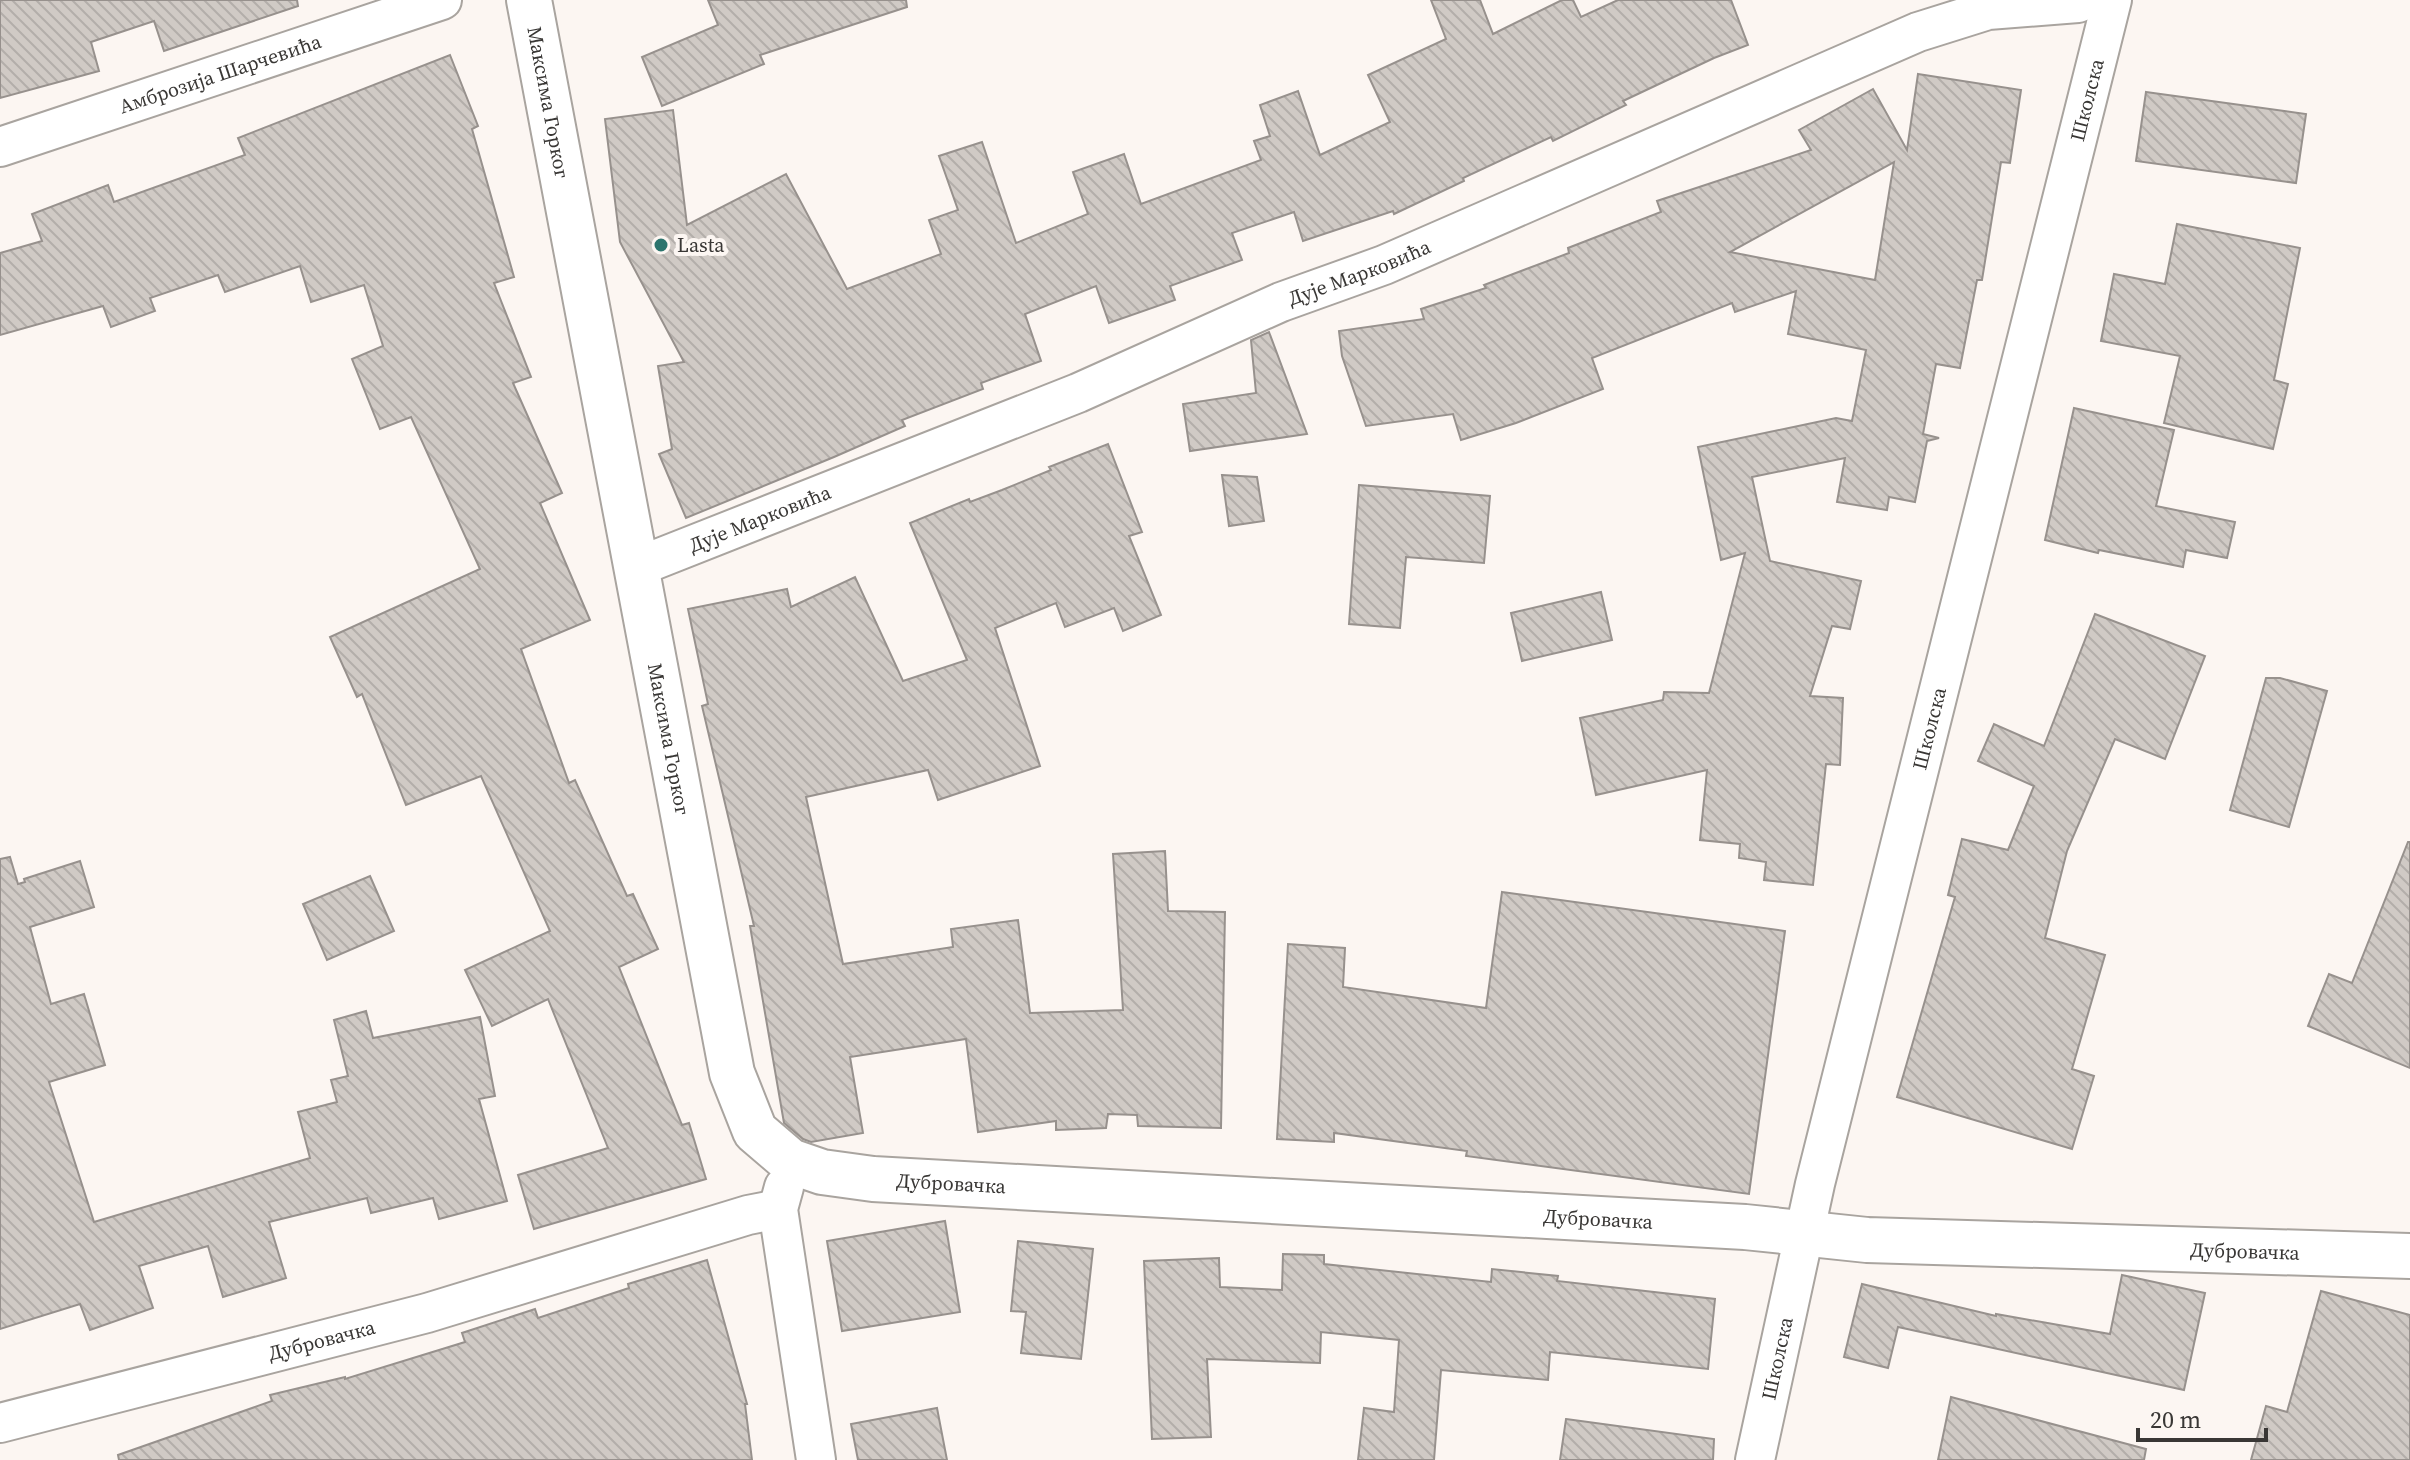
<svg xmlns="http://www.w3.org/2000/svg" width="2410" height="1460" font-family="'Source Serif 4',serif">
<defs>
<pattern id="building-back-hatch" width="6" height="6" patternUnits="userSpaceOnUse" patternTransform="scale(2)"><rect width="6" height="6" fill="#d0cac5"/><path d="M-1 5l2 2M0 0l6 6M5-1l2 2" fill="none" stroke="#b3aeaa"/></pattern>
</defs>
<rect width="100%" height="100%" fill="#fcf6f2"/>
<!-- building -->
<g fill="url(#building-back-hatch)" stroke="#97918d" stroke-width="2" fill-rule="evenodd">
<polygon points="0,0 297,0 298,6 164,51 154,21 91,42 99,71 0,98"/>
<polygon points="708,0 906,0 907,7 760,55 764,64 662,106 642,57 718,25"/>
<polygon points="1431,0 1480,0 1493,34 1562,0 1573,0 1581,17 1618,0 1731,0 1748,45 1714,58 1623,101 1626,105 1553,141 1551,137 1463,178 1464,181 1394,214 1393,211 1303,241 1294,212 1232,233 1242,260 1170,286 1175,300 1109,323 1096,286 1025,314 1041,361 981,383 983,389 902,420 905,426 834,457 686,518 659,454 672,449 658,366 684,362 620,242 605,119 673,110 687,225 786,174 847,289 941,254 929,220 958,210 939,156 982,142 1016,243 1088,214 1073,172 1124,154 1141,204 1261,160 1254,141 1270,136 1260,105 1298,91 1320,155 1390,122 1368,75 1446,39"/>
<polygon points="450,55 478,126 472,129 514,277 494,283 531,377 513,383 562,493 540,503 590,620 521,649 569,783 575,780 627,896 633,894 658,949 619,967 682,1125 689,1123 706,1179 534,1229 518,1175 608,1148 548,999 492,1026 465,970 550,931 481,776 406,805 362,694 357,697 330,637 480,569 411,417 380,429 352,359 383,346 364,285 311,302 300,266 225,292 218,275 150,298 155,311 111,327 103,306 0,335 0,253 42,241 32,214 108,185 114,202 245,155 238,138"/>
<path d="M 1918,74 L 2021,90 L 2010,163 L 2001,162 L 1982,280 L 1977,280 L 1960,368 L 1936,364 L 1923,434 L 1939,438 L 1927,441 L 1915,502 L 1889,497 L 1887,510 L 1837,502 L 1845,458 L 1752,477 L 1770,561 L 1861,581 L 1850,629 L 1832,626 L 1810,696 L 1843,698 L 1840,765 L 1826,764 L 1813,885 L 1764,880 L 1766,862 L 1739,858 L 1740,844 L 1700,840 L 1707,770 L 1596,795 L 1580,718 L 1663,700 L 1664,692 L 1709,693 L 1745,553 L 1721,560 L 1698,447 L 1836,418 L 1852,421 L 1866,350 L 1788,334 L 1796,291 L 1735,312 L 1732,303 L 1592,358 L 1603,389 L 1516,423 L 1461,440 L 1453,414 L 1366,426 L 1342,356 L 1339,331 L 1424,319 L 1421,309 L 1486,288 L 1484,285 L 1569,253 L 1568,248 L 1661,212 L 1657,201 L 1811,150 L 1799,130 L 1873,89 L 1907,150 ZM 1894,162 L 1875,280 L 1730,252 Z"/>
<polygon points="2146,92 2306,114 2296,183 2136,161"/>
<polygon points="2177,224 2300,248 2274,380 2288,384 2273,449 2164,423 2180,356 2101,341 2114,274 2165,284"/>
<polygon points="1269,332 1307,434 1190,451 1183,404 1256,393 1251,340"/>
<polygon points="2074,408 2174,430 2156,506 2235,522 2227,558 2186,550 2183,567 2099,550 2098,553 2045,540"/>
<polygon points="1108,444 1142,532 1129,536 1161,615 1123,631 1114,608 1065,627 1056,603 995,628 1040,766 938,800 928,770 806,797 843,964 953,947 951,929 1018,920 1030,1013 1123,1010 1113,854 1165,851 1168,911 1225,912 1221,1128 1138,1126 1137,1115 1108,1114 1106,1128 1056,1130 1056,1121 978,1132 966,1039 850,1057 863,1133 811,1142 803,1139 784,1123 750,926 754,926 702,706 708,704 688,609 787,589 791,607 855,577 903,681 967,660 910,523 969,499 970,502 1002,490 1051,470 1049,467"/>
<polygon points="1222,475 1257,477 1264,521 1229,526"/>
<polygon points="1359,485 1490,496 1484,563 1406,557 1400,628 1349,624"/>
<polygon points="1601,592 1612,640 1522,661 1511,613"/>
<polygon points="2095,614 2205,656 2165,759 2115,739 2067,851 2045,938 2105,955 2072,1069 2094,1076 2072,1149 1897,1097 1955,897 1948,895 1962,839 2008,850 2034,786 1978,761 1994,724 2044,746"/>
<polygon points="2266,678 2280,678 2327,691 2289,827 2230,810"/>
<polygon points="2408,842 2410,842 2410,1068 2308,1026 2329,974 2352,983"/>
<polygon points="10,857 18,884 25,882 24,879 80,861 94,907 30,927 51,1004 84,994 105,1065 49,1082 94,1222 310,1158 298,1112 337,1102 331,1080 348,1076 334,1020 366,1011 373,1038 480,1017 495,1096 479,1099 507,1201 439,1219 433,1198 371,1213 367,1198 269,1222 286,1278 223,1297 208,1246 139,1266 153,1308 90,1330 80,1304 0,1329 0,859"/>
<polygon points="370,876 394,931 327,960 303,904"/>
<polygon points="1502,892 1785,931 1749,1194 1466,1156 1467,1151 1334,1133 1334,1142 1277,1139 1288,944 1345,948 1343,987 1486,1008"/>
<polygon points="945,1221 960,1312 842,1331 827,1241"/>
<polygon points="1018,1241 1093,1249 1081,1359 1021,1353 1026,1312 1011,1311"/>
<polygon points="1283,1254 1324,1255 1324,1264 1491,1282 1492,1269 1558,1276 1557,1281 1715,1299 1708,1369 1550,1352 1548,1380 1441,1370 1434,1460 1358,1460 1364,1408 1394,1412 1399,1340 1321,1332 1320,1363 1207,1359 1211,1437 1152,1439 1144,1261 1219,1258 1220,1287 1282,1290"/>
<polygon points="707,1260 747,1404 745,1404 752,1460 119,1460 118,1455 272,1401 270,1395 345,1377 345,1379 465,1342 462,1333 535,1309 538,1318 629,1288 628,1284"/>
<polygon points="2122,1275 2205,1293 2184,1390 1898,1327 1888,1368 1844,1357 1862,1284 1996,1316 1996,1314 2110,1334"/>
<polygon points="2321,1291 2410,1315 2410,1460 2251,1460 2266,1406 2287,1412"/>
<polygon points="1951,1397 2146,1449 2144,1460 1938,1460"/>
<polygon points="937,1408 947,1460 858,1460 851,1424"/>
<polygon points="1566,1419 1714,1439 1713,1460 1560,1460"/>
</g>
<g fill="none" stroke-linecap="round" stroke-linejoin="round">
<!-- street casing -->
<g stroke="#a9a49f" stroke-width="42">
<g id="street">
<path id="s1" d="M 0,147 L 442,0"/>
<path id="s2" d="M 637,567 L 1078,393 L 1281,302 L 1384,265 L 1918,32 L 1988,10 L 2078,3 L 2085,0"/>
<polyline points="784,1187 778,1209 816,1460"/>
<path id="s3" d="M 0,1423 L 427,1313 L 748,1215 L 778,1209"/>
<path id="s4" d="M 1755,1460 L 1815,1184 L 2112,0"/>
</g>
</g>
<!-- secondary casing -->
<g stroke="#a9a49f" stroke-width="48">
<g id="secondary">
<path id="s5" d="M 529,0 L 732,1073 L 755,1131 L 790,1161 L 822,1172 L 873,1179 L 1745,1227 L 1867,1240 L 2410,1256"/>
</g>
</g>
<!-- street -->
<use href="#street" stroke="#fff" stroke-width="38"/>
<!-- secondary -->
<use href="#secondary" stroke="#fff" stroke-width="44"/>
</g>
<!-- markers -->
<circle fill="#2c746d" stroke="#fcf6f2" stroke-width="3" cx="661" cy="245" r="8"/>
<g text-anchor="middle" stroke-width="8" stroke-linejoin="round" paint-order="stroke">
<!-- street labels -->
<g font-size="20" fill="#393735" stroke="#fcf6f2">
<text dy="7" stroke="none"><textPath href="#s1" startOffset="232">Амброзија Шарчевића</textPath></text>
<text dy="7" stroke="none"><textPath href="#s4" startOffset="1400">Школска</textPath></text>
<text dy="7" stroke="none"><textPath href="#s5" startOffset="104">Максима Горког</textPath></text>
<text dy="7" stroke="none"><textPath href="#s2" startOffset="780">Дује Марковића</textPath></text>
<text dy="7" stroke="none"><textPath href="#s2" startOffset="132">Дује Марковића</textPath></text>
<text dy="7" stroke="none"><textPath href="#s4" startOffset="752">Школска</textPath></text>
<text dy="7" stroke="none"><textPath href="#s5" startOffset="752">Максима Горког</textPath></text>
<text dy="7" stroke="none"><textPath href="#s5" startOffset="1364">Дубровачка</textPath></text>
<text dy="7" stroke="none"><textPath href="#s5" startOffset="2012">Дубровачка</textPath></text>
<text dy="7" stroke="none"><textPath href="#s5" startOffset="2660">Дубровачка</textPath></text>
<text dy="7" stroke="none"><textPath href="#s3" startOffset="332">Дубровачка</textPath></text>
<text dy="7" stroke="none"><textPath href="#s4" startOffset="104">Школска</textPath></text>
</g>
<!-- poi labels -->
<g font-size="20" fill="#393735" stroke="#fcf6f2" text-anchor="start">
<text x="677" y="252">Lasta</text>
</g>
</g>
<!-- scale -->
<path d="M2138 1428v12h128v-12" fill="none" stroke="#393735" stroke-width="4"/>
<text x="2150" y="1428" font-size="24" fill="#393735" stroke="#fcf6f2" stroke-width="6" paint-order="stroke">20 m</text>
</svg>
